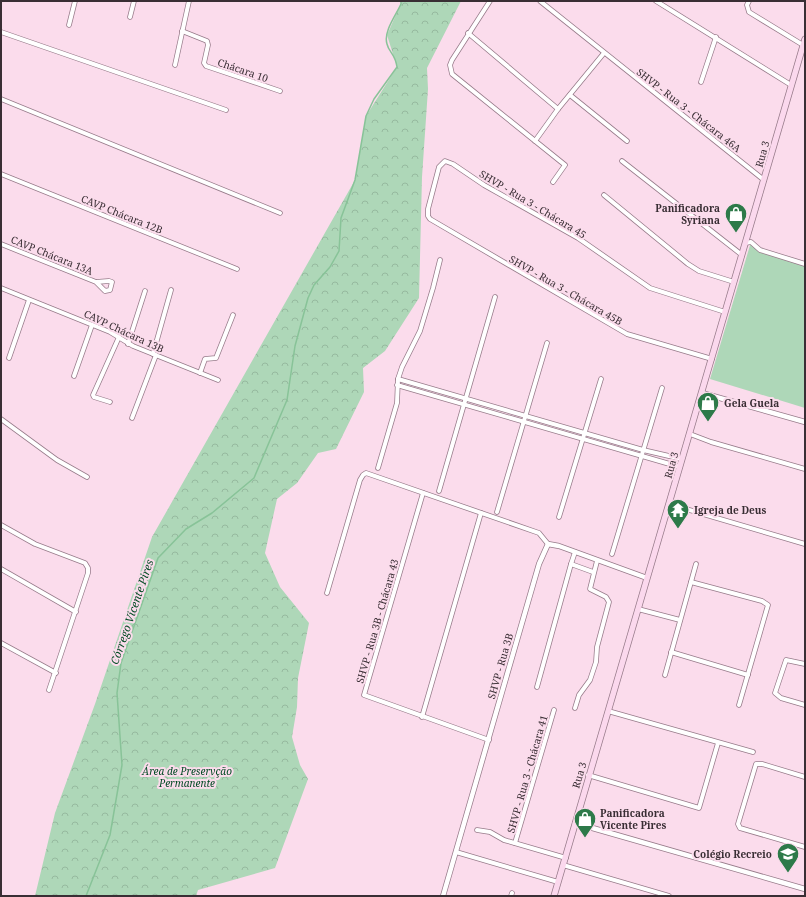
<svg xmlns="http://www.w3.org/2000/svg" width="806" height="897" font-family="'Noto Serif',serif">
<defs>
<pattern id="park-crowns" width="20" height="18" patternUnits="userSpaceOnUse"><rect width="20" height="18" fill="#aed7b8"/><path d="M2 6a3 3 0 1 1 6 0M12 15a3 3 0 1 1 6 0" fill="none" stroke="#96b99f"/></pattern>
</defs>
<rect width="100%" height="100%" fill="#fbdcec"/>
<!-- green -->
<polygon fill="#aed7b8" points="751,242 760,250 805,264 805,408 710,379"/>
<!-- park -->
<polygon fill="url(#park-crowns)" points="402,1 461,1 427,68 428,89 422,177 419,298 385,351 363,368 364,392 336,449 318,453 297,483 277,499 265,553 280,587 309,623 298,678 297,707 292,737 300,765 308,779 275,868 198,890 196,896 35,896 55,813 95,704 152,537 355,180 366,116 397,67 387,35"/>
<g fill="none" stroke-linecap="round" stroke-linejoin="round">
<!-- stream -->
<path stroke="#88c398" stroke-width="1.5" d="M 86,896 L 110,835 L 122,765 L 117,693 L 121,663 L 158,558 L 186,529 L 212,513 L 254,478 L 287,400 L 295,346 L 308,298 L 314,285 L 330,267 L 339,251 L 341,218 L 355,180 L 366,116 L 374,99 L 397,67 C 395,53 389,53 387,44 C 383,32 396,15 401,4 L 401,1"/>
<!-- minor casing -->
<g stroke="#977b8a" stroke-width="5.5">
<g id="minor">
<polyline points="490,1 452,60 450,65 452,74 565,165 553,182"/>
<polyline points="540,1 764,180"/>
<polyline points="656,1 791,85"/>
<polyline points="749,1 747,5 749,12 803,45"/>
<polyline points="130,17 134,1"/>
<polyline points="69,25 75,1"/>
<polyline points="182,31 207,41 208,45 204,63 206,66 280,91"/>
<polyline points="1,32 226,110"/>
<polyline points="468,33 558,109"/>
<polyline points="175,65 189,1"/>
<polyline points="701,82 716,37"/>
<polyline points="570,95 627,141"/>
<polyline points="1,99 280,213"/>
<polyline points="535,141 558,109 604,53"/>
<polyline points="622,161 742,255"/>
<polyline points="1,174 237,269"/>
<polyline points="604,195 688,264 699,271 734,282"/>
<polyline points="745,243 751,242 760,250 805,264"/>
<polyline points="1,244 96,282 109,281 112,282 110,290 105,291 96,282"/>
<polyline points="1,288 110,332 133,346 218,380"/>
<polyline points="128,344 145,291"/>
<polyline points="153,354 171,290"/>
<polyline points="9,358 29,300"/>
<polyline points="712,359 627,334 430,219 428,216 428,209 439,167 445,161 453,164 484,185 578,238 650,288 725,312"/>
<polyline points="200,373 205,359 216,358 233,315"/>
<polyline points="74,376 92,325"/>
<polyline points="398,379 643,450 682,459"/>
<polyline points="397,385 680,467"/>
<polyline points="110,402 94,397 93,395 119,337"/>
<polyline points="132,418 156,355"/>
<polyline points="1,419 57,460 87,477"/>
<polyline points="690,434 711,442 805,469"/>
<polyline points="378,468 397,403 398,379 402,367 420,331 433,288 440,260"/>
<polyline points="439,491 495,297"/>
<polyline points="423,493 364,695 489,740"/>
<polyline points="669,504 805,544"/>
<polyline points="497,512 547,343"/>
<polyline points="559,517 601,379"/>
<polyline points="1,525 35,544 85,563 88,568 88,573 49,690"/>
<polyline points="612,554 662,388"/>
<polyline points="571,564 575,552"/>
<polyline points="1,569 76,612"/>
<polyline points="691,582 762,601 768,605 739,705"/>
<polyline points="327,593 360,480 363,475 366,473 539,533 548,544"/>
<polyline points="638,609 680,620"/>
<polyline points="1,643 56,673"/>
<polyline points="671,652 748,675"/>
<polyline points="805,664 786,660 775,693 781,698 805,705"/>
<polyline points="665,675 696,564"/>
<polyline points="537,687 571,564 593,572"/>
<polyline points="575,708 579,695 590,680 596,662 597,647 609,602 606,597 590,589 597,561"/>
<polyline points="608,711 753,752"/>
<polyline points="422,717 481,513"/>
<polyline points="588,775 699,808 718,743"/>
<polyline points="805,777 762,764 756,764 738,824 740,828 805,847"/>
<polyline points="477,830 490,832 504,840 566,858"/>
<polyline points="515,843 554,710"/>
<polyline points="456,852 558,882"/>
<polyline points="563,865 669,896"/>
<polyline points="511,896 512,893"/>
</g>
</g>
<!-- tertiary casing -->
<g stroke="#977b8a" stroke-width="6">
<g id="tertiary">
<polyline points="702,393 805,422"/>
<polyline points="575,823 805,889"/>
<polyline points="443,896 539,564 548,544 559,546 647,578"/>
</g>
</g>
<!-- secondary casing -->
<g stroke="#977b8a" stroke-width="7">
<polyline id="secondary" points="554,896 805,39"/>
</g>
<!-- minor -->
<use href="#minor" stroke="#fff" stroke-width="4"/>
<!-- tertiary -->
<use href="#tertiary" stroke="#fff" stroke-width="4.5"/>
<!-- secondary -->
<use href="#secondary" stroke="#fbd8ed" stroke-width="5.5"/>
</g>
<!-- icons -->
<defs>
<g id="shop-pin" transform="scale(1.15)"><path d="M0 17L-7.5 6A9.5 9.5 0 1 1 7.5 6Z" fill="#2d7a49" stroke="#fbdcec"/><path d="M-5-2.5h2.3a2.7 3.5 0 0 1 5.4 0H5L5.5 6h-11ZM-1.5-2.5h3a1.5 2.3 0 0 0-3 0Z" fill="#fff"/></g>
<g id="temple-pin" transform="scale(1.15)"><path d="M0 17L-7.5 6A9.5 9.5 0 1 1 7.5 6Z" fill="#2d7a49" stroke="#fbdcec"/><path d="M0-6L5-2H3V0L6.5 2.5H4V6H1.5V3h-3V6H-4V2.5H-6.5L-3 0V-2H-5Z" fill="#fff"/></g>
<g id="school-pin" transform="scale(1.15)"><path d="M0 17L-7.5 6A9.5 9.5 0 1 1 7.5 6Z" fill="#2d7a49" stroke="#fbdcec"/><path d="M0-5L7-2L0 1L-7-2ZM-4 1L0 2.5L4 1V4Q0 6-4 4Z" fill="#fff"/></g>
</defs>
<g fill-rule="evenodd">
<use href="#shop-pin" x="736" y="214"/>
<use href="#shop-pin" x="708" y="403"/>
<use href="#temple-pin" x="678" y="510"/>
<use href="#shop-pin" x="585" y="819"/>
<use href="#school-pin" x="788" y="854"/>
</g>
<g text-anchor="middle" stroke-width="4" stroke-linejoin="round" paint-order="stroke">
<!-- street labels -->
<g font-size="10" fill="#392e34" stroke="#fbdcec">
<text transform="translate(243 70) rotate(19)" y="4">Chácara 10</text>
<text transform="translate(689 110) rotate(38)" y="4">SHVP - Rua 3 - Chácara 46A</text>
<text transform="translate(762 154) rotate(-74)" y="4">Rua 3</text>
<text transform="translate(533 204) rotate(31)" y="4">SHVP - Rua 3 - Chácara 45</text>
<text transform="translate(122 214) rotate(22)" y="4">CAVP Chácara 12B</text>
<text transform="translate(52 255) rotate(22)" y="4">CAVP Chácara 13A</text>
<text transform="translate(566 290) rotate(30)" y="4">SHVP - Rua 3 - Chácara 45B</text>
<text transform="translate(124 331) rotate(25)" y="4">CAVP Chácara 13B</text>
<text transform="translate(671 465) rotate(-74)" y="4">Rua 3</text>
<text transform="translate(377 621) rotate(-74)" y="4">SHVP - Rua 3B - Chácara 43</text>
<text transform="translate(500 666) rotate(-74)" y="4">SHVP - Rua 3B</text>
<text transform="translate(527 774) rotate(-74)" y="4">SHVP - Rua 3 - Chácara 41</text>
<text transform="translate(579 775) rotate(-73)" y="4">Rua 3</text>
</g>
<!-- poi labels -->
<g font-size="10" font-weight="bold" fill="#392e34" stroke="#fbdcec" text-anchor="start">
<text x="720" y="212" text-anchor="end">Panificadora<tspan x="720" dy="12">Syriana</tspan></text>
<text x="724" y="407">Gela Guela</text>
<text x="694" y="514">Igreja de Deus</text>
<text x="600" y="817">Panificadora<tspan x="600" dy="12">Vicente Pires</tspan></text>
<text x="772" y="858" text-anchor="end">Colégio Recreio</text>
</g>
<!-- park labels -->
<g font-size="10" font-style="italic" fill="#004a23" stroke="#fbdcec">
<text x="187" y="775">Área de Preservção<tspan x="187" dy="12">Permanente</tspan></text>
</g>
<!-- water labels -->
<g font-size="11" font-style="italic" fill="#074e27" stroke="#fbdcec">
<text transform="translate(132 612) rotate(-71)" y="4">Córrego Vicente Pires</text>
</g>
</g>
<!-- border -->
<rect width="806" height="897" fill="none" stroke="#392e34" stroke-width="4"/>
</svg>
